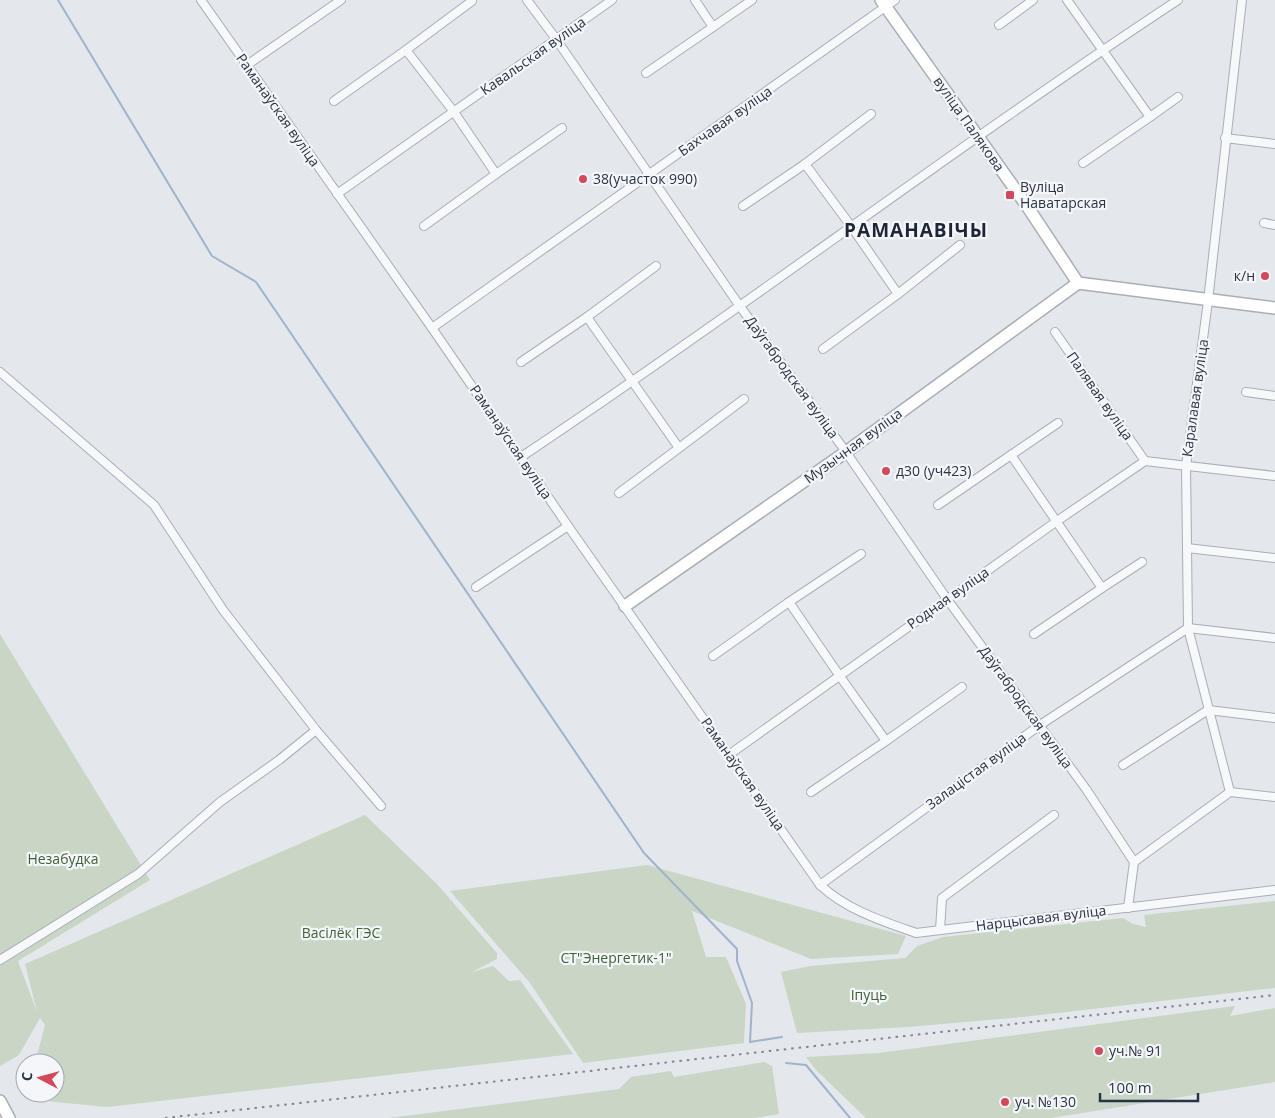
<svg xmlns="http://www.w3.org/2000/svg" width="1275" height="1118" font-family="'Open Sans',sans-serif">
<rect width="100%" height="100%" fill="#e4e7ec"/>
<!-- green -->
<g fill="#c9d6c5">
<polygon points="0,634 150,880 18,961 37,1012 25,964 365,815 436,883 497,953 497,959 472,972 493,966 509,981 520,980 573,1054 107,1107 35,1100 35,1093 55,1093 55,1063 35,1063 45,1025 40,1018 19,1055 0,1066"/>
<polygon points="647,865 906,936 898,954 811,959 692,911 706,957 726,957 746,1004 744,1043 583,1063 530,983 450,891"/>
<polygon points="1275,901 1275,988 1023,1017 908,1027 797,1033 781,972 810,966 905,958 917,946 943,937 1123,918 1133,924 1146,927 1144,915"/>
<polygon points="1235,1006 1230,1016 1275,1008 1275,1082 1051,1118 866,1118 816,1070 806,1057 879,1053"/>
<polygon points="764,1062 772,1066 779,1114 754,1118 388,1118 619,1089 631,1077 671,1071 674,1077"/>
</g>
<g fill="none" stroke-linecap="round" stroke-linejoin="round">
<!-- stream -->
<g stroke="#9fb4cc" stroke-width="2">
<polyline points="58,0 212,256 256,282 644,853 737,949 737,961 752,1003 750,1042 782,1037"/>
<polyline points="786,1063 806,1065 850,1118"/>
</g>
<!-- street casing -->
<g stroke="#a9aeb7" stroke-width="10">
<g id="street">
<path d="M 201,0 L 432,328 L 568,526 L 820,885 C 847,910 882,921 916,933 L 1275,890"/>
<polyline points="527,0 556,39 739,305 846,452 947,599 1086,789 1134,862 1128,908"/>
<polyline points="1067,0 1150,117 1083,163"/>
<polyline points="999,25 1033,0"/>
<polyline points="713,27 752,0"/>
<polyline points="406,50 472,1"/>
<polyline points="247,65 341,0"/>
<polyline points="646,73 713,27 695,0"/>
<polyline points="334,101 406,50 454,112 496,174 424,226"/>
<polyline points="1150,117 1178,97"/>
<polyline points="1225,138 1275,144"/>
<polyline points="805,164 871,114"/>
<polyline points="496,174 562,128"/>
<polyline points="337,194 612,0"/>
<polyline points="743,206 805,164 851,226 898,294 823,349"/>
<polyline points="1264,223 1275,225"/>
<polyline points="898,294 960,245"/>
<polyline points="587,317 656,266"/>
<polyline points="432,328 895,0"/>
<polyline points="1055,332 1145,461"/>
<polyline points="521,362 587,317 679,448 619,493"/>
<polyline points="0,372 154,505 223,610 316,730 381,806"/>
<polyline points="1246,392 1275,396"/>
<polyline points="679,448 744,399"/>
<polyline points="1011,455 1058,423"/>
<path d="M 521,457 C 743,309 955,147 1178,0"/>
<polyline points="938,505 1011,455 1102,588 1034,634"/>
<polyline points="1187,548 1275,558"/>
<polyline points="476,587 568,526"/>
<polyline points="1102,588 1142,562"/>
<polyline points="789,602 861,554"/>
<polyline points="713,656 789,602 839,675 886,741 811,792"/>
<polyline points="886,741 962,687"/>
<polyline points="730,754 1057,521 1145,461 1275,476"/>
<polyline points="1123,765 1208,710 1275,718"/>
<polyline points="1230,792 1188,628 1186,466 1208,301 1242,0"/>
<polyline points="1134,862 1230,792 1275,797"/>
<polyline points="820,885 1040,725 1188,628 1275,638"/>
<polyline points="940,930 942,898 1054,815"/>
<polyline points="0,960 138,874 220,802 279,760 316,730"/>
</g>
</g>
<!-- secondary casing -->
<g stroke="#a9aeb7" stroke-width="14">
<g id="secondary">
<polyline points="881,0 1027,206 1078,283 1275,308"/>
<polyline points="625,606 846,452 1078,283"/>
<polyline points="0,1101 9,1118"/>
</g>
</g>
<!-- street -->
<use href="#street" stroke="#f7f8fa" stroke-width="8"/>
<!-- secondary -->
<use href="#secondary" stroke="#fff" stroke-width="11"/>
<!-- rail -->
<polyline stroke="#7d8696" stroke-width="2" stroke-dasharray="2.5 5" stroke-linecap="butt" points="165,1118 1275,995"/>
</g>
<!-- markers -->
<g fill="#d1495b" stroke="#f4f6f9" stroke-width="2">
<circle cx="583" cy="179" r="5"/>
<rect x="1005" y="190" width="10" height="10" rx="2.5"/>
<circle cx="1265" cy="276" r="5"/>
<circle cx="886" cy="471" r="5"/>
<circle cx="1099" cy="1051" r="5"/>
<circle cx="1005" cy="1102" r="5"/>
</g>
<g text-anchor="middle" stroke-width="4.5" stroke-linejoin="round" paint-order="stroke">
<!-- street labels -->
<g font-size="14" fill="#2b3445" stroke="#f4f6f9">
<text transform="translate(533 56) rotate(-35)" y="5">Кавальская вуліца</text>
<text transform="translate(278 110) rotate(55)" y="5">Раманаўская вуліца</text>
<text transform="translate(725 121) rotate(-35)" y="5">Бахчавая вуліца</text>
<text transform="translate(969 124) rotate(55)" y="5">вуліца Палякова</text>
<text transform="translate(792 377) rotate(54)" y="5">Даўгабродская вуліца</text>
<text transform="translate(1100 396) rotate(55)" y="5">Палявая вуліца</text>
<text transform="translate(1195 398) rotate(-82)" y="5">Каралавая вуліца</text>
<text transform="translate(511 442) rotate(56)" y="5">Раманаўская вуліца</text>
<text transform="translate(853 446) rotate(-36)" y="5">Музычная вуліца</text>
<text transform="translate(948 598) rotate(-35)" y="5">Родная вуліца</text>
<text transform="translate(1026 707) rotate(54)" y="5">Даўгабродская вуліца</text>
<text transform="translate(976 771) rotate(-36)" y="5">Залацістая вуліца</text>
<text transform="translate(743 774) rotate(55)" y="5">Раманаўская вуліца</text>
<text transform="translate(1041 918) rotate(-7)" y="5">Нарцысавая вуліца</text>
</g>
<!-- poi labels -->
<g font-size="14" fill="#2b3445" stroke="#f4f6f9" text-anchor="start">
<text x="593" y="184">38(участок 990)</text>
<text x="1020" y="192">Вуліца<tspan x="1020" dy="16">Наватарская</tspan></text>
<text x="1255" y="281" text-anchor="end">к/н</text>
<text x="896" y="476">д30 (уч423)</text>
<text x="1109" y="1056">уч.№ 91</text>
<text x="1015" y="1107">уч. №130</text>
</g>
<!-- park labels -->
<g font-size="14" fill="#3f6138" stroke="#f4f6f9">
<text x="63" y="864">Незабудка</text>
<text x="341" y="938">Васілёк ГЭС</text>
<text x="616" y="963">СТ"Энергетик-1"</text>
<text x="869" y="1000">Іпуць</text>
</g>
<!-- district labels -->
<g font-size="19" font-weight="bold" letter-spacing="1" fill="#1d2536" stroke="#f4f6f9">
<text x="916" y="237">РАМАНАВІЧЫ</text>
</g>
</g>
<!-- north arrow -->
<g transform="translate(40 1078) rotate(276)"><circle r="24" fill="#f4f6f9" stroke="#a4a8b1"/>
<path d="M0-4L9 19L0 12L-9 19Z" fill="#d1495b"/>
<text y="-8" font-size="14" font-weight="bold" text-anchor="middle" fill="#2b3445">С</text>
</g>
<!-- scale -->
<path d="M1100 1093v8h98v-8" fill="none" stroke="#2b3445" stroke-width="2.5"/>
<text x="1108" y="1093" font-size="15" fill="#2b3445" stroke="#f4f6f9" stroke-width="4" paint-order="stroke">100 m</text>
</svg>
